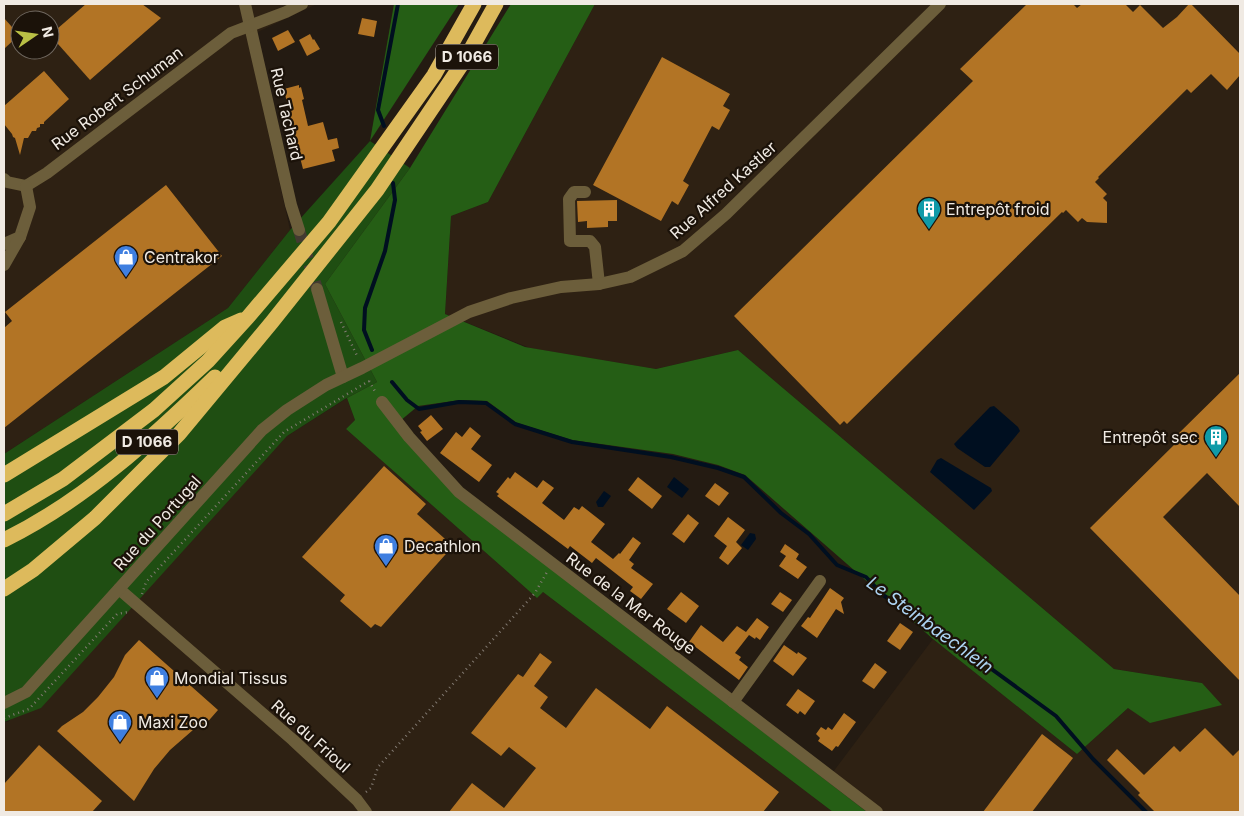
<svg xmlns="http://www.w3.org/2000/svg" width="1244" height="816" font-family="Inter,sans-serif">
<rect width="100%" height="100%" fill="#241b12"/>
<!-- built -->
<g fill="#2e2113" fill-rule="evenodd">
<path d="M 4,4 L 317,4 L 247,37 L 290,230 L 228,308 L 4,454 ZM 20,20 L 50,20 L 50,50 L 20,50 Z"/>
<polygon points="595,4 1240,4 1240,812 867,812 827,780 933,639 1077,754 1128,708 1202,683 1114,669 738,350 656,369 530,348 445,314 451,216 488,202"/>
<polygon points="347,398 355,420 346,429 537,598 543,592 833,812 4,812 4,722 8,722 287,436"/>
</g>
<!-- green -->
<polygon fill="#1f4e12" points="370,141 410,168 325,284 377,382 345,399 287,436 41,708 4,722 4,454 228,308 290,230"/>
<!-- forest -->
<g fill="#255e15">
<polygon points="394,4 459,4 370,141"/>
<polygon points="511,4 595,4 488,202 451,216 445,314 525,347 656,369 738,350 1114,669 1202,683 1222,705 1150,723 1128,708 1077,754 933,639 745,475 718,465 673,454 572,440 517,423 487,401 460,400 418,406 394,426 457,496 867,812 833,812 543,592 537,598 346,429 355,420 347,398 377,382 325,284 410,168"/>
</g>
<!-- water -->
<g fill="#000f20">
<polygon points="994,406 1018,427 1020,431 990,467 985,467 957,448 954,444 990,407"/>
<polygon points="941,458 991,488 992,491 974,510 930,472 937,460"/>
<polygon points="674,477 689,489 682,498 667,487"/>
<polygon points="604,491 611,496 603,507 598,507 596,502"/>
<polygon points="750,533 755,534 756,539 748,550 741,545"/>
</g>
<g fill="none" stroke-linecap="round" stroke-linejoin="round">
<!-- stream -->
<g stroke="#000f20" stroke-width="4">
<polyline points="384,126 378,110 398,4"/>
<polyline points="372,350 364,330 365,308 385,251 395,200 393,183"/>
<polyline points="392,382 407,400 419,409 459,402 486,403 515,424 572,442 671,457 718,468 744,477 781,513 809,534 837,565 866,577 883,595 953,641 1056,716 1093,759 1146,812"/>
</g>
</g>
<!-- building -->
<g fill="#b27425">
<polygon points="86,4 142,4 161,18 90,80 50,35"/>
<polygon points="1027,4 1073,4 1077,8 1082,4 1125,4 1133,12 1140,5 1163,28 1177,17 1189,4 1191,4 1240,54 1240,75 1227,90 1211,74 1191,93 1187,89 1098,177 1099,178 1095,182 1107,194 1103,198 1107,202 1107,223 1087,222 1082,218 1078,222 1066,210 1063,213 1062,212 847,424 844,421 840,425 734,316 973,81 960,69"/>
<polygon points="4,18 19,35 4,49"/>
<polygon points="362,18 377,21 374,37 358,34"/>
<polygon points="288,30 295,42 278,51 272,38"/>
<polygon points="310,34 313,40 314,39 320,49 307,56 299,40"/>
<polygon points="662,57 730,94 723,106 730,110 719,130 712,126 683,181 689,185 678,205 672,201 661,221 593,185"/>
<polygon points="44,71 69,99 44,122 44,124 40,124 40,127 37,128 36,131 32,131 28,138 24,138 20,155 15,138 13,137 12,134 4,124 4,106"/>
<polygon points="299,85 299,88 301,87 304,99 302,100 308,126 323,122 328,140 337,138 339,148 332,150 335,161 303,169 296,142 295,142 284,89"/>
<polygon points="166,185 222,256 4,428 4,328 12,321 5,312"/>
<polygon points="617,200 617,221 608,221 608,227 587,228 587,221 578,222 577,201"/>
<polygon points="1240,373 1240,507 1207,473 1163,517 1240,596 1240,681 1090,528 1177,442 1174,438"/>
<polygon points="431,415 443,429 427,441 420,432 422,431 418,426"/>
<polygon points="470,427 481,436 471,449 492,465 479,482 440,453 456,432 462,437"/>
<polygon points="384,466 426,504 417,514 453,546 381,627 375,624 371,628 340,601 345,595 302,557"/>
<polygon points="515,472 537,488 543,480 554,488 542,503 564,520 574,507 579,510 582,506 605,524 591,542 613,559 619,553 620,554 633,537 641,543 629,560 634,564 631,568 653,584 641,599 630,591 633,587 596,558 592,563 570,546 568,549 497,496 499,494 496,492 508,477 510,479"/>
<polygon points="638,477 662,496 652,509 628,490"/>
<polygon points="715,483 729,493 719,506 705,496"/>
<polygon points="688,514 699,523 684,543 672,534"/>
<polygon points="728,517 745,530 736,542 742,548 728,565 719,558 727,546 714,536"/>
<polygon points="785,544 799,554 796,559 807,567 798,579 779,566 786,556 780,552"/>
<polygon points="830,588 844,598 841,602 844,614 836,609 817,638 801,626 808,617 810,618"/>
<polygon points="681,592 699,606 686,623 667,609"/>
<polygon points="780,592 792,600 783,612 771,604"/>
<polygon points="757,618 769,627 760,640 756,637 755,639 749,635 735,653 741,657 739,660 748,667 739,680 689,642 701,625 723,642 737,626 746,632"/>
<polygon points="900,623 913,632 900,650 887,641"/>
<polygon points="139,640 218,710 204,726 201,723 170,750 154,769 134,801 57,731 62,726 83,712 98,697 114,677 125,655"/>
<polygon points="784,645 797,654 798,652 807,658 793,676 773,661"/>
<polygon points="540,653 552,662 534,686 548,697 540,708 566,728 596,688 650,729 667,706 779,792 763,812 449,812 472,783 504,808 536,768 509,747 501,756 471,733 518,674 523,677"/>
<polygon points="875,663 887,672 874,689 862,681"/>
<polygon points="798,689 815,701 805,715 800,711 798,714 786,705"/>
<polygon points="844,713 856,722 838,747 836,746 832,751 818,741 820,738 816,734 821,727 826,730 828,727 832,730"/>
<polygon points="1205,728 1233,756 1240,749 1240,812 1155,812 1138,795 1140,793 1107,760 1117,749 1144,775 1174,746 1180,752"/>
<polygon points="1042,734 1073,758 1032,812 983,812"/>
<polygon points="39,745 102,801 92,812 4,812 4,784"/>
</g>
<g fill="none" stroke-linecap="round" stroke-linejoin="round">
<!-- minor-tunnel -->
<polyline stroke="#433a31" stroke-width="12" stroke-dasharray="12 6" stroke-linecap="butt" points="299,230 317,289"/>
<!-- path -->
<g stroke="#837b73" stroke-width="2.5" stroke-dasharray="1 4" stroke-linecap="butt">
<polyline points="341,322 358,358"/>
<polyline points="369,381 376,393"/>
<polyline points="142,594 146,582 284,432 369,381"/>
<polyline points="4,718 29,709 117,614 128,612"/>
<polyline points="366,792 371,788 378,767 535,593 547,572"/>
</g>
<!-- minor -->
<g stroke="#6c5e3b" stroke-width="12">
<polyline points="245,4 291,205 299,230"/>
<polyline points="4,179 7,182 26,186 47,173 231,33 286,12 302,4"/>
<polyline points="585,192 574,192 569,199 570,241 590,241 595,247 599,284"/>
<polyline points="4,244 20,237 30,207 26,186"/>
<polyline points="4,265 20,237"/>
<polyline points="317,289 343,377"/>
<polyline points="382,402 409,437 459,492 877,812"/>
<polyline points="119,589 293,740 357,800 366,812"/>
<polyline points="733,702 820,581"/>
<polyline points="4,703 26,692 262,430 287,410 326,385 362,368 469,312 511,298 561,287 599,284 630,277 683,251 726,214 940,4"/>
</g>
<!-- highway -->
<g stroke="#ddba5c" stroke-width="15">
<polyline points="4,475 164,377 225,327 241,320"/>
<polyline points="4,514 63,479 154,410 208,361 248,317 329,222 434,75 474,4"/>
<path d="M 4,540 C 85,500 151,439 215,377"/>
<polyline points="4,589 33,570 95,518 179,434 272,322 377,190 466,58 496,4"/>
</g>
</g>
<!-- icons -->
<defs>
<g id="building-pin" transform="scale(1.25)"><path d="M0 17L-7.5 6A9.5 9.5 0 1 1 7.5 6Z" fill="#0f9aa8" stroke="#1b1209"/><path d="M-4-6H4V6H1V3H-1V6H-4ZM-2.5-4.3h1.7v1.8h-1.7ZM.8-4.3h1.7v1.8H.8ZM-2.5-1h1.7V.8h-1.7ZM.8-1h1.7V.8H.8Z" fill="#fff"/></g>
<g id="shop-pin" transform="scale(1.25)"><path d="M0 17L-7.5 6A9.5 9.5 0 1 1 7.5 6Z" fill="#3f7fe0" stroke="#1b1209"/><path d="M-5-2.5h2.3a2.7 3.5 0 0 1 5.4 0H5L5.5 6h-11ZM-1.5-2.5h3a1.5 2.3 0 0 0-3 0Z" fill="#fff"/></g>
</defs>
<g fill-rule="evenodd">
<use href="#building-pin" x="929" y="209"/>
<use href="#shop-pin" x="126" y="257"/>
<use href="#building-pin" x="1216" y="437"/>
<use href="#shop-pin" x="386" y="546"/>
<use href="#shop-pin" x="157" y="678"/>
<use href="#shop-pin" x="120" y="722"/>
</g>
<g text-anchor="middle" stroke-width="4.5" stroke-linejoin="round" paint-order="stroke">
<!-- shield labels -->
<g fill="#1b1209" stroke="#b0a9a2" stroke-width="1">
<rect x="436" y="44.5" width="62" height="25" rx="4"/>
<rect x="116" y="429.5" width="62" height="25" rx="4"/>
</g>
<g font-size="15" font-weight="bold" fill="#f0eae3">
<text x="467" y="62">D 1066</text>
<text x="147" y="447">D 1066</text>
</g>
<!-- street labels -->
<g font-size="16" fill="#f0eae3" stroke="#1b1209">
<text transform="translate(117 98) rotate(-37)" y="6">Rue Robert Schuman</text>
<text transform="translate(287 114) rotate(77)" y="6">Rue Tachard</text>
<text transform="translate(723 190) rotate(-42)" y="6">Rue Alfred Kastler</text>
<text transform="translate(157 523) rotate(-48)" y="6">Rue du Portugal</text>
<text transform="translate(631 603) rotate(37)" y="6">Rue de la Mer Rouge</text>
<text transform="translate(311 736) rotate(42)" y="6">Rue du Frioul</text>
</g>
<!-- poi labels -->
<g font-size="16" fill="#f0eae3" stroke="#1b1209" text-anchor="start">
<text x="946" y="215">Entrepôt froid</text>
<text x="144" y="263">Centrakor</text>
<text x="1198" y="443" text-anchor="end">Entrepôt sec</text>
<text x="404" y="552">Decathlon</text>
<text x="174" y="684">Mondial Tissus</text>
<text x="138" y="728">Maxi Zoo</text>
</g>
<!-- water labels -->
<g font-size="18" font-style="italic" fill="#add4f3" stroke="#1b1209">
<text transform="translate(930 625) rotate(36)" y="6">Le Steinbaechlein</text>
</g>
</g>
<!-- border -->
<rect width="1244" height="816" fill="none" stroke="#f0eae3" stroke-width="10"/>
<!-- north arrow -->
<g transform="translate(35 35) rotate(77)"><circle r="24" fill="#1b1209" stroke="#706860"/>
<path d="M0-4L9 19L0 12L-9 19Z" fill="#bac045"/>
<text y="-8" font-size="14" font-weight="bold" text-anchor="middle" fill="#f0eae3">N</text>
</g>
</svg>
